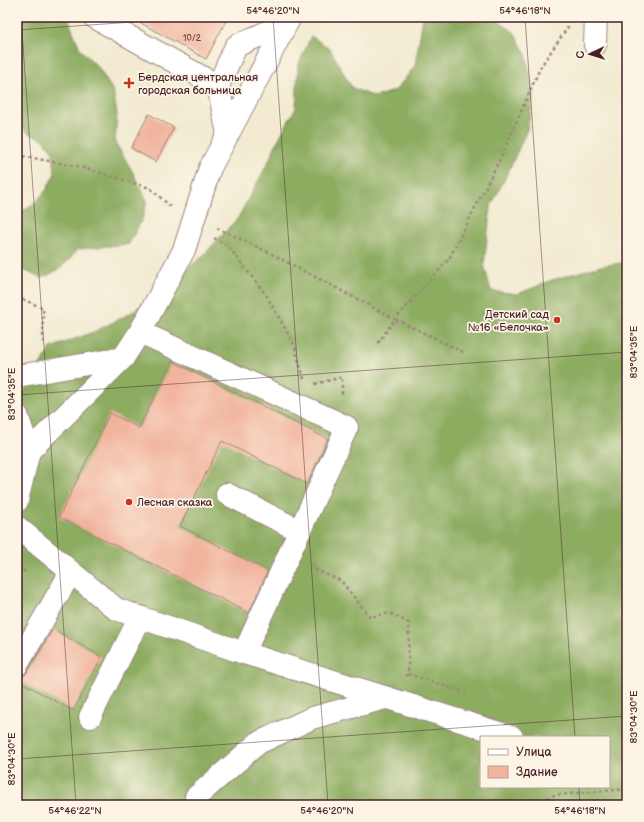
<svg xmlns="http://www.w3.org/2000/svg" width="644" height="822" font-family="'Balsamiq Sans',sans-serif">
<rect width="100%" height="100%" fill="#fcf5e5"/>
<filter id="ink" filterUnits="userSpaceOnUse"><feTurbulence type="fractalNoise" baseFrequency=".025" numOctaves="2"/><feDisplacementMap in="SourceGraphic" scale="8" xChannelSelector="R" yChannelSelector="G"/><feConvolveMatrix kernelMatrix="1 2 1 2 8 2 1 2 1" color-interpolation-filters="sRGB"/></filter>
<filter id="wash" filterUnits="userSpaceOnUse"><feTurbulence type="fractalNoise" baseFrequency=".012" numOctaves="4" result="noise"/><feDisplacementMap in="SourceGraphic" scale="16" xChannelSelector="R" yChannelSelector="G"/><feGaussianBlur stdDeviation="0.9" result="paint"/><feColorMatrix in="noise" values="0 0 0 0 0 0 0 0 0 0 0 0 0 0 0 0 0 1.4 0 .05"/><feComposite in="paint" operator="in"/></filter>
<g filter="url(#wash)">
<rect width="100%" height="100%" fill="#f2ebd1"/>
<!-- forest -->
<g fill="#8cac60" stroke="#6b6646" fill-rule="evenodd">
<path d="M 17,17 L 69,17 L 70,24 L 80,49 L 98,67 L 113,91 L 117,114 L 115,142 L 131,169 L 147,201 L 142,219 L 129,244 L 78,249 C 65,265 61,270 41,278 L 17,267 L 17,215 L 37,201 L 47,189 L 55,173 L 53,152 L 43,139 L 30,134 L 17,123 Z"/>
<path d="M 423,17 L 492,17 L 514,32 L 526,55 L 534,95 L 527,130 L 509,170 L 491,206 L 484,264 L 491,291 L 518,294 L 552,280 L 601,266 L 622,263 L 627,266 L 627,805 L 17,805 L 17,403 L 51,348 L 96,331 L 131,313 L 202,257 L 238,218 L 267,165 L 278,140 L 296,108 L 298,66 L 311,36 L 330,49 L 352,88 L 375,97 L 396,90 L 415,66 ZM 481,737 L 609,737 L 609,787 L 481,787 Z"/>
</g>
<g id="blocks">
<!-- building -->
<g fill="#f1b39c">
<polygon points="130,17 228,17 206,59"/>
<polygon points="149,114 174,128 156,162 131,148"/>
<polygon points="172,361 328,439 307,484 222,441 180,526 268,571 249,613 59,517 110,413 139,428"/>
<polygon points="53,629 102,657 73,711 18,680 20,677 24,676 28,671"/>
</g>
</g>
</g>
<g filter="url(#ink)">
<use href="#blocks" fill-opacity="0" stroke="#9e857e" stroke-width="1"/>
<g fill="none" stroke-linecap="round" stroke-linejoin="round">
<!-- minor casing -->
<g stroke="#9e857e" stroke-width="24">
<g id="minor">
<polyline points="94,17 218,86"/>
<polyline points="595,45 596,17"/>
<polyline points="228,134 218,86 236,46 287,23"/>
<polyline points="140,332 347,427 244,653"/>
<polyline points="17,376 123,358"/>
<polyline points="17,415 29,451"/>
<polyline points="227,494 300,531"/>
<polyline points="17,501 29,451 123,358 140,332 184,250 210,168 290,17"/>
<polyline points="17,527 116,609 244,653 512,737"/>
<polyline points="17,665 71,572"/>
<polyline points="90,717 140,617"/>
<polyline points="196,797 258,743 312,718 386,698"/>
</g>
</g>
<!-- path -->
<g stroke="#9e857e" stroke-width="2.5" stroke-dasharray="3 3" stroke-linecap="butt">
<polyline points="17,155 81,167 150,188 171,207"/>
<polyline points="217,228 264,250 395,319 449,259 502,155 541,66 570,24"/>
<polyline points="214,238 228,246 266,295 294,344 304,379"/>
<polyline points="17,297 43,308 43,346"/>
<polyline points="378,343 395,319 465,353"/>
<polyline points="315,384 342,377 342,397"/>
<polyline points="312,564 316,570 341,581 370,617 390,613 409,623 408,674 405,677"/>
<polyline points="17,573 28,570"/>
<polyline points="408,674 458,690 466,694"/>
<polyline points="530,805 554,795 627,789"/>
</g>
<!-- minor -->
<use href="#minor" stroke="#fff" stroke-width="22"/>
</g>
</g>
<!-- ticks -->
<path fill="none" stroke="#4a1f2b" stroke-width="1" stroke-opacity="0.45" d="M 21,17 L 76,805M 273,17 L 328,805M 525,17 L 575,737M 17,30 L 206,17M 17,395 L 627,352M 17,759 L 627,716M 579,787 L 580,805"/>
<!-- markers -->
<g fill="#c8321e" stroke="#fcf5e5" stroke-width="1.5">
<path d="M127 77h4v4h4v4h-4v4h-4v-4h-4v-4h4z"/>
<circle cx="557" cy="320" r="4"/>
<circle cx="129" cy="502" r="4"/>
</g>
<g text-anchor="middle" stroke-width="3.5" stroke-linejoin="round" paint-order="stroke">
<!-- number labels -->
<g font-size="9" fill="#744447">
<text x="192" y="41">10/2</text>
</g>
<!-- poi labels -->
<g font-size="11" fill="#4a1f2b" stroke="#fcf5e5" text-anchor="start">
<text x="138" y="81">Бердская центральная<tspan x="138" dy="13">городская больница</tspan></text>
<text x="549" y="318" text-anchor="end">Детский сад<tspan x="549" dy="13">№16 «Белочка»</tspan></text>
<text x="137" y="506">Лесная сказка</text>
</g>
</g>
<!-- margin -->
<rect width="644" height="822" fill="none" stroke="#fcf5e5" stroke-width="44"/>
<!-- legend -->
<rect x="480" y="736" width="130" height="52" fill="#fcf5e5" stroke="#b59f9b"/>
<rect x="488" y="749" width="20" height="6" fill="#ffffff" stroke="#b59f9b"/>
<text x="516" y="756" font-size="12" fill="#4a1f2b">Улица</text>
<rect x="488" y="766" width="20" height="12" fill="#f1b39c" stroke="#b59f9b"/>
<text x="516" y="776" font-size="12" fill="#4a1f2b">Здание</text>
<!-- north arrow -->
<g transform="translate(590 54) rotate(266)" stroke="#fcf5e5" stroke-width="3" paint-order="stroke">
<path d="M0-3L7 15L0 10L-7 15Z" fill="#4a1f2b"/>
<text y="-6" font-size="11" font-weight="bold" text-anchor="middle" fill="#4a1f2b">С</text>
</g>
<rect x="22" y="22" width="600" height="778" fill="none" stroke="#4a1f2b" stroke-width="1.5"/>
<g font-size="10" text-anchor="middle" fill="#4a1f2b">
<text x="273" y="14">54°46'20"N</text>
<text x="525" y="14">54°46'18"N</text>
<text transform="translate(633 352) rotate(-90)" y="4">83°04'35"E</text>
<text transform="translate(11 394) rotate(-90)" y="4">83°04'35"E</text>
<text transform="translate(633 717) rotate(-90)" y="4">83°04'30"E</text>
<text transform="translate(11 759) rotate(-90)" y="4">83°04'30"E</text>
<text x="75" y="814">54°46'22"N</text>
<text x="327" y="814">54°46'20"N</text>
<text x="580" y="814">54°46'18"N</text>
</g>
</svg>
